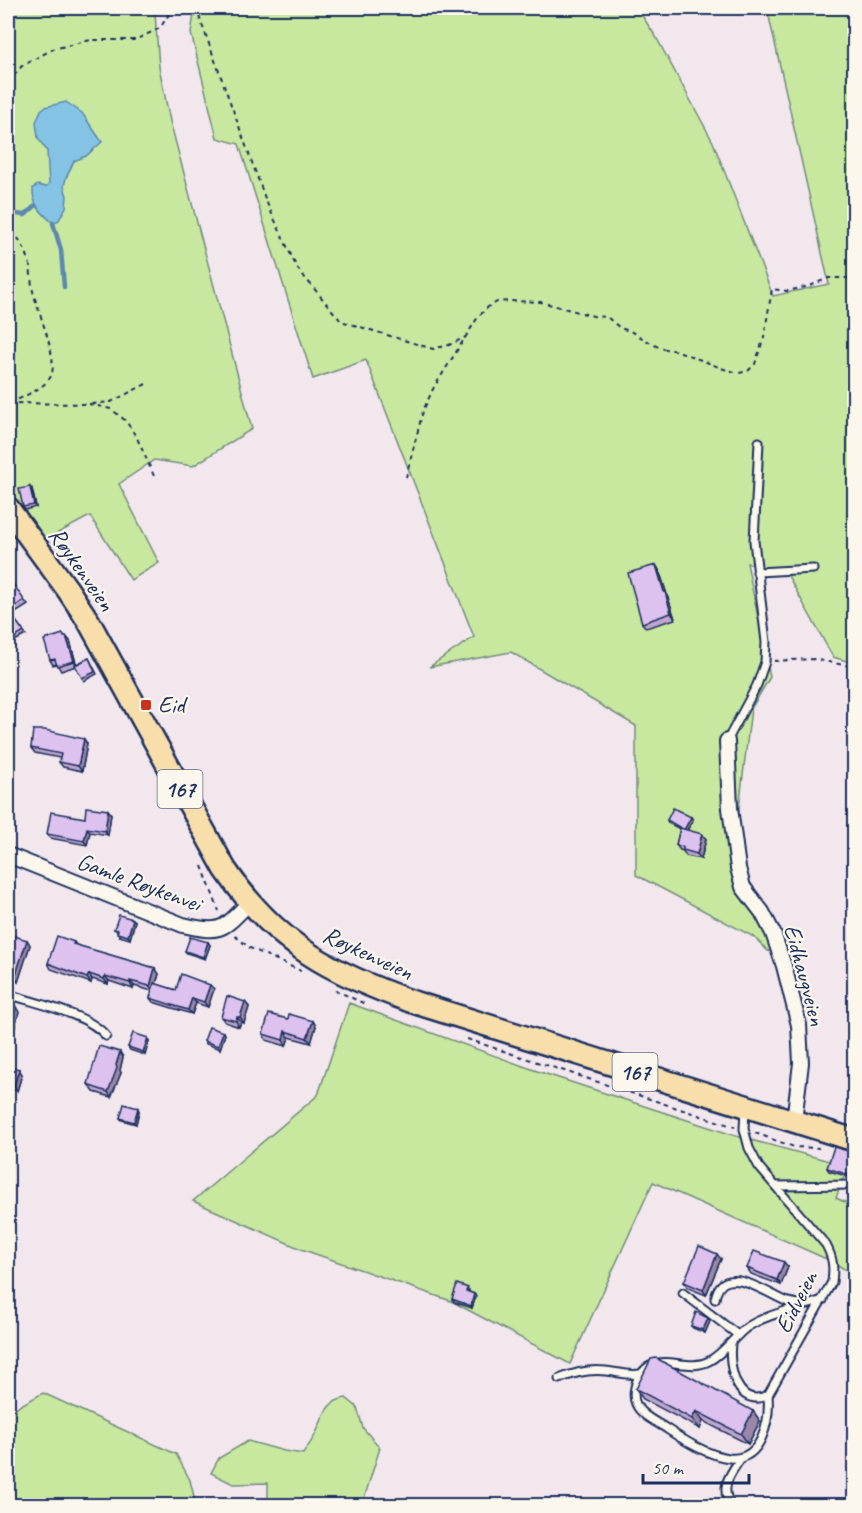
<svg xmlns="http://www.w3.org/2000/svg" width="862" height="1513" font-family="Caveat,sans-serif">
<rect width="100%" height="100%" fill="#f2e7ed"/>
<filter id="ink" filterUnits="userSpaceOnUse"><feTurbulence type="fractalNoise" baseFrequency=".0167" numOctaves="2"/><feDisplacementMap in="SourceGraphic" scale="12" xChannelSelector="R" yChannelSelector="G"/><feConvolveMatrix kernelMatrix="1 2 1 2 8 2 1 2 1" color-interpolation-filters="sRGB"/></filter>
<g filter="url(#ink)">
<!-- green -->
<g fill="#c8e79f" stroke="#728b7e" stroke-width="1.5">
<polygon points="195,8 637,8 656,37 713,142 773,296 829,284 767,8 854,8 854,663 833,657 787,574 747,563 770,677 751,709 734,850 762,906 774,952 768,951 754,937 636,875 636,726 511,652 429,667 474,637 366,360 313,379 239,144 217,138 191,33"/>
<polygon points="8,10 155,13 159,67 170,121 252,429 193,466 154,460 119,484 159,563 131,580 90,516 41,542 8,491 8,373 10,372 8,361"/>
<polygon points="349,1003 537,1071 736,1136 848,1166 836,1198 854,1206 854,1275 831,1261 653,1182 570,1364 451,1301 301,1249 193,1201 318,1095"/>
<polygon points="43,1393 176,1454 190,1480 196,1505 8,1505 8,1412"/>
<path d="M 346,1398 L 357,1407 L 363,1428 L 380,1448 L 362,1505 L 268,1505 L 268,1483 L 233,1484 L 211,1473 L 219,1458 L 248,1441 L 284,1451 L 303,1454 C 307,1447 313,1440 316,1433 C 324,1417 325,1401 346,1398 Z"/>
</g>
<!-- water -->
<path fill="#85c3e5" stroke="#5b88af" stroke-width="1.5" d="M 66,102 L 82,113 L 102,142 L 86,156 L 74,161 L 66,178 L 64,186 L 67,196 L 66,207 L 59,220 L 53,223 C 41,212 32,205 33,188 L 38,185 L 45,187 L 49,184 L 47,151 L 38,138 L 36,122 L 41,110 L 45,107 Z"/>
<g fill="none" stroke-linecap="round" stroke-linejoin="round">
<!-- stream -->
<g stroke="#5b88af" stroke-width="4.5">
<polyline points="8,213 25,215 35,206"/>
<polyline points="53,223 61,250 64,287"/>
</g>
<!-- service casing -->
<g stroke="#1b2f5e" stroke-width="11">
<g id="service">
<polyline points="757,572 813,569"/>
<polyline points="727,741 757,685 765,662 766,642 754,541 759,442"/>
<path d="M 8,994 C 35,1003 89,1014 106,1036"/>
<path d="M 745,1109 L 744,1129 L 749,1148 L 759,1167 L 826,1245 C 833,1258 834,1267 832,1282 L 768,1395"/>
<polyline points="776,1186 854,1185"/>
<polyline points="683,1293 738,1335"/>
<path d="M 715,1299 C 722,1259 769,1295 788,1302 C 793,1303 798,1304 803,1305"/>
<path d="M 731,1344 C 728,1367 737,1410 768,1395"/>
<path d="M 559,1379 C 573,1373 591,1369 606,1371 C 618,1372 628,1376 640,1374"/>
<path d="M 768,1395 C 770,1419 763,1462 729,1458 C 707,1455 685,1441 667,1429 C 657,1422 641,1416 636,1404 C 632,1396 635,1381 641,1374 C 659,1350 687,1373 709,1361 C 724,1353 733,1338 746,1328 C 765,1314 800,1308 823,1300"/>
<path d="M 731,1506 C 719,1487 730,1474 741,1458"/>
</g>
</g>
<!-- minor casing -->
<g stroke="#1b2f5e" stroke-width="18">
<g id="minor">
<polyline points="727,741 730,808 738,868 743,887 762,912 773,933 784,966 799,1025 801,1063 794,1121"/>
<path d="M 8,855 L 183,925 C 222,934 222,930 249,903"/>
</g>
</g>
<!-- primary casing -->
<g stroke="#1b2f5e" stroke-width="26">
<path id="primary" d="M 8,508 L 68,590 L 89,622 L 225,869 C 276,945 333,974 416,1003 L 854,1140"/>
</g>
<!-- path -->
<g stroke="#1b2f5e" stroke-width="2" stroke-dasharray="4.5 4.5" stroke-linecap="butt">
<polyline points="196,8 266,201 297,268 341,321 433,349 449,345 466,337"/>
<polyline points="8,82 22,66 53,49 91,40 135,40 160,28 173,8"/>
<path d="M 8,223 C 14,233 23,244 27,255 C 32,267 30,278 33,291 C 37,310 59,359 51,376 C 45,388 24,396 13,402"/>
<polyline points="8,403 89,404 111,409 126,421 137,438 154,476"/>
<polyline points="92,404 111,402 146,384"/>
<polyline points="406,477 423,411 433,389 478,317 488,307 497,302 511,301 541,302 593,316 607,317 620,328 630,331 660,348 678,351 724,369 739,373 748,371 755,364 764,337 772,289 787,291 810,286 828,278 854,278"/>
<polyline points="774,661 813,659 854,667"/>
<polyline points="202,866 219,911"/>
<polyline points="235,936 250,948 301,971"/>
<polyline points="335,990 365,1004"/>
<polyline points="467,1039 735,1127"/>
<polyline points="755,1133 794,1147 819,1148"/>
</g>
<!-- service -->
<use href="#service" stroke="#fbf7ec" stroke-width="7"/>
<!-- minor -->
<use href="#minor" stroke="#fbf7ec" stroke-width="14"/>
<!-- primary -->
<use href="#primary" stroke="#f8deab" stroke-width="21"/>
</g>
<!-- wall -->
<g fill="#bea6ce" stroke="#1b2f5e" stroke-width="1.5">
<polygon points="32,489 36,507 25,510 23,507"/>
<polygon points="656,565 659,570 675,619 646,628 642,623"/>
<polygon points="24,600 28,605 14,614 8,605"/>
<polygon points="13,617 26,635 9,644 8,643 8,622"/>
<polygon points="63,634 70,641 76,664 89,658 97,674 84,681 76,666 61,671 57,664 53,665 50,660"/>
<polygon points="84,739 87,744 82,771 63,767 59,762 60,758 35,753 31,748"/>
<polygon points="108,810 111,814 108,835 90,832 87,845 50,838 47,834 85,818"/>
<polygon points="691,817 693,820 687,830 706,839 701,859 686,856 683,851 680,850 676,845 680,829 668,823 667,820"/>
<polygon points="135,921 130,939 119,936 118,932 114,929"/>
<polygon points="8,937 27,940 30,945 18,982 8,978"/>
<polygon points="74,942 76,945 155,968 159,974 156,984 176,990 214,989 208,1007 196,1003 192,1014 153,1002 150,998 152,991 134,986 133,989 109,981 108,984 92,979 91,983 51,969 48,963"/>
<polygon points="208,942 210,945 205,959 187,953 185,951"/>
<polygon points="245,1002 249,1007 244,1023 241,1022 239,1027 225,1022 221,1017"/>
<polygon points="313,1021 316,1026 311,1043 289,1037 286,1046 266,1040 263,1034"/>
<polygon points="223,1032 225,1034 220,1049 206,1044 204,1041"/>
<polygon points="149,1041 145,1055 130,1050 128,1047"/>
<polygon points="123,1057 120,1070 121,1073 111,1097 94,1092 88,1084"/>
<polygon points="8,1066 22,1074 17,1091 8,1088"/>
<polygon points="139,1111 136,1124 122,1120 120,1118"/>
<polygon points="855,1153 855,1163 850,1177 829,1171 827,1168"/>
<polygon points="721,1259 706,1295 688,1288 684,1282"/>
<polygon points="788,1267 781,1285 751,1274 747,1268"/>
<polygon points="469,1290 469,1292 474,1294 476,1296 472,1308 454,1302 452,1299"/>
<polygon points="710,1321 705,1333 693,1328 691,1326"/>
<polygon points="636,1389 753,1411 760,1421 748,1444 703,1421 700,1429 643,1399"/>
</g>
<!-- shaded-wall -->
<g fill="#9b87a7" stroke="#1b2f5e" stroke-width="1.5">
<polygon points="30,487 32,489 36,507 34,505"/>
<polygon points="656,565 659,570 675,619 671,613 664,592"/>
<polygon points="66,636 70,641 77,666 74,661"/>
<polygon points="84,739 87,744 82,771 78,766"/>
<polygon points="108,810 111,814 108,835 105,831"/>
<polygon points="691,817 693,820 686,832 684,830"/>
<polygon points="87,828 90,832 87,845 84,841"/>
<polygon points="702,834 706,839 701,859 697,854"/>
<polygon points="133,919 135,921 130,939 128,936"/>
<polygon points="27,940 30,945 18,982 15,977"/>
<polygon points="208,942 210,945 205,959 203,957"/>
<polygon points="155,968 159,974 153,992 150,986"/>
<polygon points="89,974 92,979 91,983 87,978"/>
<polygon points="105,976 109,981 108,984 104,979"/>
<polygon points="130,981 134,986 133,989 130,983"/>
<polygon points="210,985 214,989 208,1007 204,1002"/>
<polygon points="192,998 196,1003 192,1014 188,1010"/>
<polygon points="245,1002 249,1007 244,1023 240,1017"/>
<polygon points="16,1007 19,1012 8,1052 8,1036"/>
<polygon points="237,1017 241,1022 239,1027 236,1021"/>
<polygon points="313,1021 316,1026 311,1043 307,1038"/>
<polygon points="285,1031 289,1037 286,1046 283,1040"/>
<polygon points="223,1032 225,1034 220,1049 218,1046"/>
<polygon points="148,1038 149,1041 145,1055 143,1052"/>
<polygon points="120,1052 123,1057 120,1070 121,1073 111,1097 108,1092"/>
<polygon points="19,1069 22,1074 17,1091 14,1086"/>
<polygon points="138,1108 139,1111 136,1124 134,1122"/>
<polygon points="855,1154 855,1163 850,1177 849,1175"/>
<polygon points="717,1254 721,1259 706,1295 703,1290"/>
<polygon points="784,1262 788,1267 781,1285 777,1280"/>
<polygon points="474,1294 476,1296 472,1308 471,1306"/>
<polygon points="708,1318 710,1321 705,1333 703,1330"/>
<polygon points="696,1411 703,1421 700,1429 692,1419"/>
<polygon points="753,1411 760,1421 748,1444 741,1434"/>
</g>
<!-- building -->
<g fill="#ddc1ef" stroke="#1b2f5e" stroke-width="1.5">
<polygon points="30,487 34,505 23,507 19,489"/>
<polygon points="656,565 664,592 665,592 671,613 642,623 628,573"/>
<polygon points="8,576 24,600 11,609 8,605"/>
<polygon points="13,617 24,632 8,642 8,622"/>
<polygon points="63,634 64,637 66,636 74,661 57,666 55,659 50,660 44,640"/>
<polygon points="89,658 95,672 82,678 75,665"/>
<polygon points="33,730 45,730 84,739 78,766 59,762 61,754 31,748"/>
<polygon points="86,807 108,810 105,831 87,828 84,841 47,834 51,812 85,818"/>
<polygon points="673,808 691,817 684,830 667,820"/>
<polygon points="680,828 702,834 697,854 683,850 683,847 676,845"/>
<polygon points="119,915 133,919 128,936 117,933 118,930 114,929"/>
<polygon points="8,934 27,940 15,977 8,975"/>
<polygon points="57,936 74,942 73,944 155,968 150,986 130,981 130,983 105,976 104,979 89,974 87,978 48,963"/>
<polygon points="190,937 208,942 203,957 185,951"/>
<polygon points="181,974 210,985 204,1002 192,998 188,1010 150,998 154,983 176,990"/>
<polygon points="227,996 245,1002 240,1017 237,1017 236,1021 221,1017"/>
<polygon points="8,1005 16,1007 8,1036"/>
<polygon points="269,1014 288,1019 289,1014 313,1021 307,1038 285,1031 283,1040 263,1034"/>
<polygon points="209,1027 223,1032 218,1046 204,1041"/>
<polygon points="133,1033 148,1038 143,1052 128,1047"/>
<polygon points="99,1046 120,1052 116,1065 117,1068 108,1092 90,1086 90,1085 88,1084"/>
<polygon points="8,1066 19,1069 14,1086 8,1084"/>
<polygon points="124,1104 138,1108 134,1122 120,1118"/>
<polygon points="834,1147 855,1153 849,1175 827,1168"/>
<polygon points="699,1246 717,1254 703,1290 684,1282"/>
<polygon points="754,1251 784,1262 777,1280 747,1268"/>
<polygon points="457,1284 468,1288 466,1291 474,1294 471,1306 452,1299"/>
<polygon points="696,1312 708,1318 703,1330 691,1326"/>
<polygon points="656,1358 753,1411 741,1434 696,1411 692,1419 636,1389 651,1359"/>
</g>
</g>
<!-- markers -->
<rect fill="#c8321e" stroke="#fbf7ec" stroke-width="2" x="140" y="699" width="12" height="12" rx="3"/>
<g text-anchor="middle" stroke-width="4.5" stroke-linejoin="round" paint-order="stroke">
<!-- shield labels -->
<g fill="#fbf7ec" stroke="#5e6b89" stroke-width="1.5">
<rect x="157.5" y="770" width="45" height="38" rx="4.5"/>
<rect x="612.5" y="1053" width="45" height="38" rx="4.5"/>
</g>
<g font-size="22" font-weight="bold" fill="#1b2f5e">
<text x="180" y="797">167</text>
<text x="635" y="1080">167</text>
</g>
<!-- street labels -->
<g font-size="24" fill="#1b2f5e" stroke="#fbf7ec">
<text transform="translate(82 569) rotate(55)" y="8">Røykenveien</text>
<text transform="translate(139 882) rotate(20)" y="8">Gamle Røykenvei</text>
<text transform="translate(368 953) rotate(25)" y="8">Røykenveien</text>
<text transform="translate(805 975) rotate(75)" y="8">Eidhaugveien</text>
<text transform="translate(796 1302) rotate(-63)" y="8">Eidveien</text>
</g>
<!-- poi labels -->
<g font-size="24" fill="#1b2f5e" stroke="#fbf7ec" text-anchor="start">
<text x="158" y="713">Eid</text>
</g>
</g>
<!-- margin -->
<rect width="862" height="1513" fill="none" stroke="#fbf7ec" stroke-width="30"/>
<rect x="15" y="15" width="832" height="1483" fill="none" stroke="#1b2f5e" stroke-width="2" filter="url(#ink)"/>
<!-- scale -->
<path d="M643 1474v9h106v-9" fill="none" stroke="#1b2f5e" stroke-width="3"/>
<text x="652" y="1474" font-size="18" fill="#1b2f5e" stroke="#fbf7ec" stroke-width="4.5" paint-order="stroke">50 m</text>
</svg>
